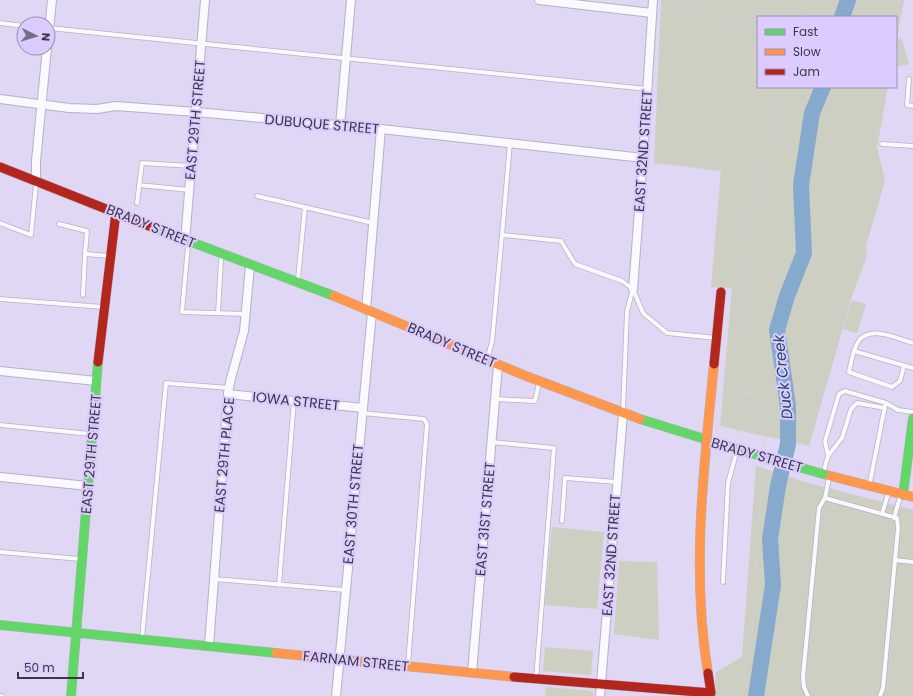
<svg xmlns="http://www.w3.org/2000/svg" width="913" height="696" font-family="Poppins,sans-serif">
<rect width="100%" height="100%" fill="#dfd7f3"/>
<!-- green -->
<g fill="#cccfc2">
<polygon points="661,0 904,0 897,38 902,40 909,64 896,67 896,17 758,17 758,87 888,87 877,147 885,181 866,246 867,256 852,296 809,446 720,426 732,288 711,287 721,171 654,163"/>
<polygon points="852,300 866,304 857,333 843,329"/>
<polygon points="756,466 805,482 913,510 913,696 715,696 716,672 742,657"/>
<polygon points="552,527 604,532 597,609 545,605"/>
<polygon points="619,561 657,562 659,640 614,634"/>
<polygon points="545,647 593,651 591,675 543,671"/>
<polygon points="546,687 593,691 593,696 545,696"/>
</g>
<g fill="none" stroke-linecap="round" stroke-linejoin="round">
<!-- river -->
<g stroke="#85aacd" stroke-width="16">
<polyline points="842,17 848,0"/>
<polyline points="756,696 773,585 770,539 778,486 788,444 788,406 777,330 787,296 804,253 801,185 812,113 823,87"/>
</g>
<!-- lane casing -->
<g stroke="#b7b1c6" stroke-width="5.5">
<g id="lane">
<polyline points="0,23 24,26"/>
<polyline points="49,28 647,89"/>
<polyline points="909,79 907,105 913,106"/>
<polyline points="510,143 502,235 561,241 575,264 622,281 633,289 643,313 667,333 716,338"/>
<polyline points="882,144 913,146"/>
<polyline points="139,185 189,190"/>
<polyline points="257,196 373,223"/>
<polyline points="137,203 142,163 191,166"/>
<polyline points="0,223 31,235 36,184"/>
<polyline points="59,224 87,231 85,254"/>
<polyline points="188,246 182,312 246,314"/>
<polyline points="298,279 305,207"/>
<polyline points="83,295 85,254 110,256"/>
<polyline points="0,299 103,307"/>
<polyline points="218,313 221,260"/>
<polyline points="854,351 913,368"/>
<polyline points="488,356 492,342 502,235"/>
<path d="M 904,366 L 900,381 L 892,387 L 849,372 C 851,362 853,350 858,342 C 870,324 898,339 913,343"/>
<polyline points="495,399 535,401 539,383"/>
<polyline points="623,410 627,311 633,289"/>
<polyline points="362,413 424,419 427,424 408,664"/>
<polyline points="0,425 90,434"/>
<polyline points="491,442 554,448 536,679"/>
<polyline points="828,456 842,438 851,409 857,403 885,408"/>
<polyline points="824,470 828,456 825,441 839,394 845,391 886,403 898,410 913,412"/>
<polyline points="870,482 885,406"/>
<polyline points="825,498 897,518 898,528 883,688 880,696"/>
<polyline points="882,514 888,494"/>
<polyline points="894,518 900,497"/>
<polyline points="562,521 565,478 617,482"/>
<polyline points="0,552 80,559"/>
<polyline points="895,560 913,562"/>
<polyline points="214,579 345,590"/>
<polyline points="723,582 728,483 736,454"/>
<polyline points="279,585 294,401"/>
<polyline points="142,638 166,383 229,388"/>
<polyline points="0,696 2,696"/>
<polyline points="808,696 804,687 803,677 819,508 825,498 829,478"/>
</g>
</g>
<!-- street casing -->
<g stroke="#b7b1c6" stroke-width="10">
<g id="street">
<polyline points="539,0 652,13"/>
<polyline points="48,39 52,0"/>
<polyline points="0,99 69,108 97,109 116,106 196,112 381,129 643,158"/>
<polyline points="340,126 351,0"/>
<polyline points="36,180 36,161 47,48"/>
<polyline points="185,241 205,0"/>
<polyline points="633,289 643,158 653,0"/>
<polyline points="366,310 381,129"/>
<polyline points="0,371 96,381"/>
<polyline points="228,394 363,408"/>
<polyline points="0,477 88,486"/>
<polyline points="209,646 228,394 230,382 244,331 250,266"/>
<polyline points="472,673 498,365"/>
<polyline points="336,696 372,312"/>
<polyline points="600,696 623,414"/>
</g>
</g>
<!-- fast casing -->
<g stroke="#b7b1c6" stroke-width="10">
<g id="fast">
<polyline points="149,226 334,296"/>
<polyline points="640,419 750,453"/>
<polyline points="903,495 913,418"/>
<polyline points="0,625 276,653"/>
<polyline points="71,696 98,362"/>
</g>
</g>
<!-- slow casing -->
<g stroke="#b7b1c6" stroke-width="10">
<g id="slow">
<polyline points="334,296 526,376 640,419"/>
<polyline points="823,474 913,497"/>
<polyline points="276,653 514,677"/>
<path d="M 708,673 C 691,571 704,466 714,364"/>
</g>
</g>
<!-- jam casing -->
<g stroke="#b7b1c6" stroke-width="10">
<g id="jam">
<polyline points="0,167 149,226"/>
<polyline points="98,362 116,212"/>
<polyline points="714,364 721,292"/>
<polyline points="514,677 711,693 708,673"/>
</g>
</g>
<!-- path -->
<g stroke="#d3d1d9" stroke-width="1.5" stroke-dasharray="2 2" stroke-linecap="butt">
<polyline points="661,10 695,13 710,16 758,33"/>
<polyline points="803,17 807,0"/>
<polyline points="738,397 743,377"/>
<path d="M 737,436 C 737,424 731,386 753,393"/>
<polyline points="764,444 764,419 760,405 743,377 742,258 749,223 786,87"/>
<path d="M 729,696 C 743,678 748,657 752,635 L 762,470"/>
</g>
<!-- lane -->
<use href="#lane" stroke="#faf9fd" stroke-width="4"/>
<!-- street -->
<use href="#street" stroke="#faf9fd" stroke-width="8"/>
<!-- fast -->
<use href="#fast" stroke="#63d668" stroke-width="9"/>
<!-- slow -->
<use href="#slow" stroke="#ff974d" stroke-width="9"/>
<!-- jam -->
<use href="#jam" stroke="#b3261e" stroke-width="9"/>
<!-- fast-bridge casing -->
<g stroke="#bfbac9" stroke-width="10" stroke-linecap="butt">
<polyline id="fast-bridge" points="750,453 823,474"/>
</g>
<!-- fast-bridge -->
<use href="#fast-bridge" stroke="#63d668" stroke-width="9"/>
</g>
<g text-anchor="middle" stroke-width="4" stroke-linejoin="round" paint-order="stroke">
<!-- street labels -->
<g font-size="14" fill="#3d364a" stroke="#dbcbff">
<text transform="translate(195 120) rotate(-85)" y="5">EAST 29TH STREET</text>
<text transform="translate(322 124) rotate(5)" y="5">DUBUQUE STREET</text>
<text transform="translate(643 151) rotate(-86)" y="5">EAST 32ND STREET</text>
<text transform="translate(151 226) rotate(22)" y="5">BRADY STREET</text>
<text transform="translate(452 345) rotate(23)" y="5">BRADY STREET</text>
<text transform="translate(296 401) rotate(6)" y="5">IOWA STREET</text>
<text transform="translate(91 454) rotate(-85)" y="5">EAST 29TH STREET</text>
<text transform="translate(224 455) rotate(-85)" y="5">EAST 29TH PLACE</text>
<text transform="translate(757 455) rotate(16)" y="5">BRADY STREET</text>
<text transform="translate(353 504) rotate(-85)" y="5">EAST 30TH STREET</text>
<text transform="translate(485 519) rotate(-85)" y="5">EAST 31ST STREET</text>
<text transform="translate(611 555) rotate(-86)" y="5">EAST 32ND STREET</text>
<text transform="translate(356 661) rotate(6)" y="5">FARNAM STREET</text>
</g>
<!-- water labels -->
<g font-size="15" font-style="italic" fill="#1b4762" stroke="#dbcbff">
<text transform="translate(783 377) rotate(-96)" y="5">Duck Creek</text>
</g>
</g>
<!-- legend -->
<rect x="757" y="16" width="140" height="72" fill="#dbcbff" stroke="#9c8fb7"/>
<rect x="765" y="29" width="20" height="6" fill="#63d668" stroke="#9c8fb7"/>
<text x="793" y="36" font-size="12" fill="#3d364a">Fast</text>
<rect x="765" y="49" width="20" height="6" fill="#ff974d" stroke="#9c8fb7"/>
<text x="793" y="56" font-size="12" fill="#3d364a">Slow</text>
<rect x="765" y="69" width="20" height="6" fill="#b3261e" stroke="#9c8fb7"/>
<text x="793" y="76" font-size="12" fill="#3d364a">Jam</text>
<!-- north arrow -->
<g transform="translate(36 36) rotate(95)"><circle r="19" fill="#dbcbff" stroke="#9c8fb7"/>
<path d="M0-3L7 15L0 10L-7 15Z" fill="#766e85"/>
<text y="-6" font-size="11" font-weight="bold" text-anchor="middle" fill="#3d364a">N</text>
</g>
<!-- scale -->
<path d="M18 672v6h65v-6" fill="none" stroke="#3d364a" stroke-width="2"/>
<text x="24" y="672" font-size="12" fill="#3d364a" stroke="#dbcbff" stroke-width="3" paint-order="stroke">50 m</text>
</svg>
